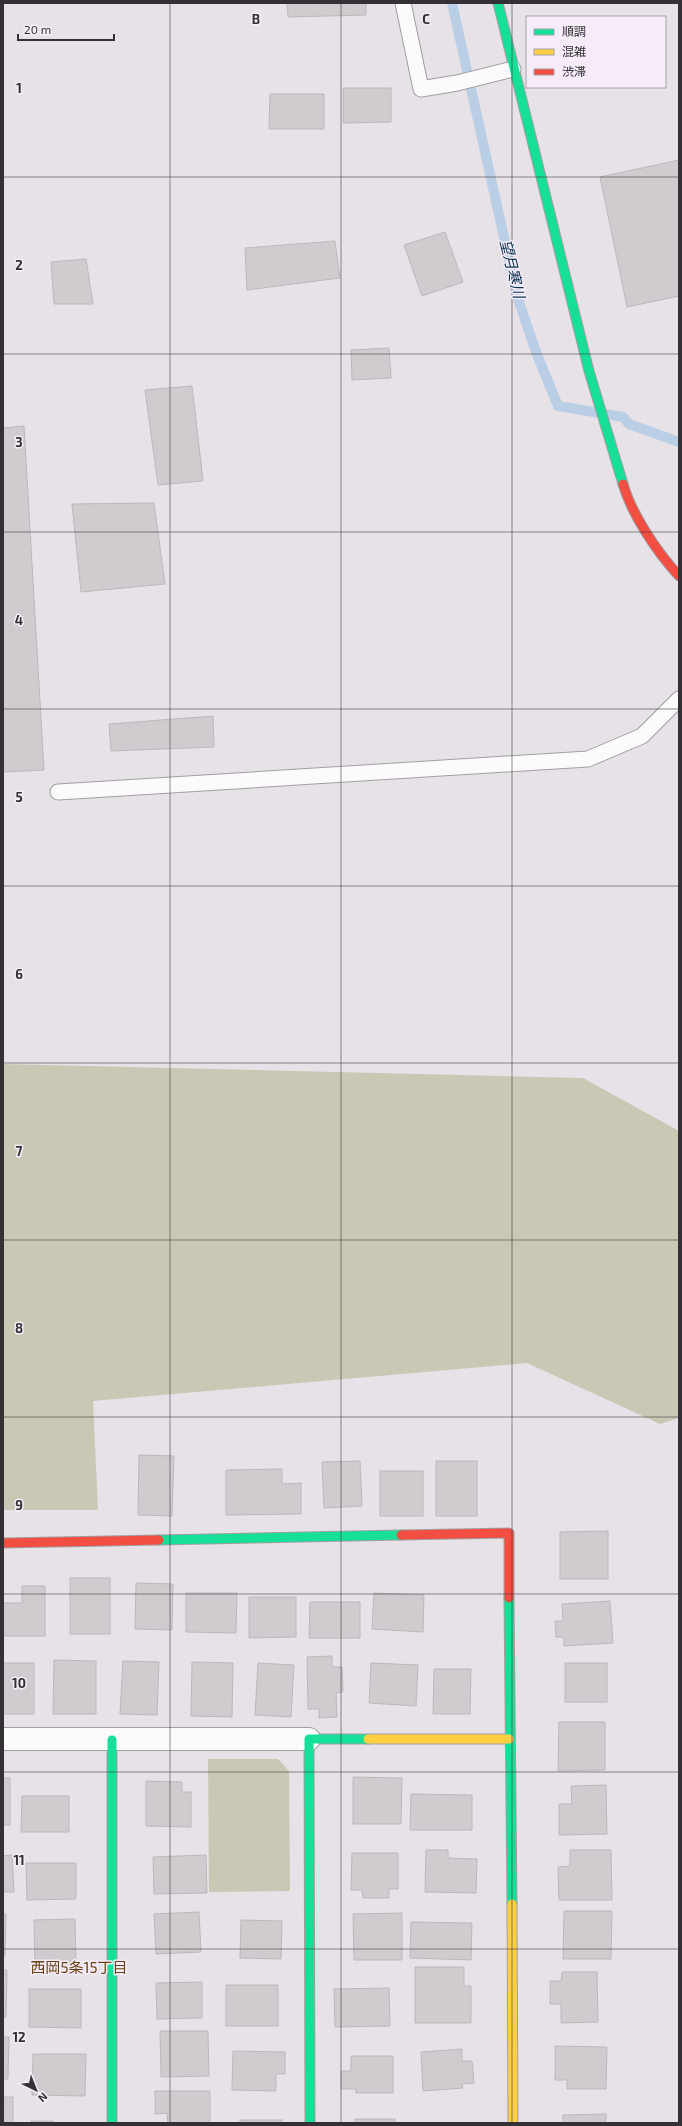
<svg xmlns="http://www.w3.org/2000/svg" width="682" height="2126" font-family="'Exo 2','Noto Sans JP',sans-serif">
<rect width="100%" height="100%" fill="#e7e2e7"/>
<!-- green -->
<g fill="#c9c8b5">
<polygon points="3,1064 583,1078 679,1131 679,1418 660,1424 527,1363 93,1401 98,1510 3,1510"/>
<polygon points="208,1759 278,1759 289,1771 290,1891 209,1892"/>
</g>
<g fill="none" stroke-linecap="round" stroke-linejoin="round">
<!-- stream -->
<polyline stroke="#bacfe5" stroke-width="10" points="452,3 517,296 536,352 558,406 623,417 629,424 679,442"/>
</g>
<!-- building -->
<g fill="#cfcbce" stroke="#bdb8bc">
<polygon points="287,3 366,3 366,15 288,17"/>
<polygon points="343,88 391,88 391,122 343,123"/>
<polygon points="270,94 324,94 324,129 269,129"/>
<polygon points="679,160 679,296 627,307 600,177"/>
<polygon points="445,232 463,282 422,296 404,245"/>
<polygon points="335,241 340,278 247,290 245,248"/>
<polygon points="86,259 93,304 54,304 51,262"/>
<polygon points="389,348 391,378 352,380 351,350"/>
<polygon points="192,386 203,481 158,485 145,390"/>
<polygon points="24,426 44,770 3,772 3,428"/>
<polygon points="154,503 165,584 81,592 72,504"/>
<polygon points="213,716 214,747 111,751 109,724"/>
<polygon points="139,1455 174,1456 172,1516 138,1515"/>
<polygon points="360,1461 362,1506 324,1508 322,1462"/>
<rect x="436" y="1461" width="41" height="55"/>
<polygon points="282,1469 282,1484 301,1483 301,1514 226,1515 226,1470"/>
<rect x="380" y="1471" width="43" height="45"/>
<polygon points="608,1531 608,1579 560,1579 560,1532"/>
<rect x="70" y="1578" width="40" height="56"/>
<polygon points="136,1583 173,1584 172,1630 135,1629"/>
<polygon points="22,1586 45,1586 45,1636 3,1636 3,1603 22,1603"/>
<polygon points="186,1593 237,1593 236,1633 186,1632"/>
<polygon points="374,1593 424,1595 423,1632 372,1629"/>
<polygon points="249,1597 296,1597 296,1637 249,1638"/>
<polygon points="610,1601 613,1643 564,1646 564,1637 556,1637 555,1621 563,1621 562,1604"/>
<polygon points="310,1602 360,1602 360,1638 309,1638"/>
<polygon points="332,1656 332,1667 342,1667 343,1692 336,1693 337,1717 319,1718 319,1709 308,1709 307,1657"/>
<polygon points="54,1660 96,1661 96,1714 53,1714"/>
<polygon points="123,1661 159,1662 157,1715 120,1714"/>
<polygon points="192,1662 233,1663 232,1717 191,1716"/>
<rect x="3" y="1663" width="31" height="51"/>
<polygon points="258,1663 294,1665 291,1717 255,1715"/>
<polygon points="371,1663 418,1665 416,1706 369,1703"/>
<rect x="565" y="1663" width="42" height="39"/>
<polygon points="434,1669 471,1669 470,1714 433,1714"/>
<polygon points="559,1722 605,1722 605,1770 558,1771"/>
<polygon points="353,1777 402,1778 401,1824 353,1824"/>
<rect x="3" y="1778" width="7" height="47"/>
<polygon points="146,1781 182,1782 182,1792 191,1792 191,1827 146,1826"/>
<polygon points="606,1785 607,1834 559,1835 559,1804 572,1804 571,1786"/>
<polygon points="411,1794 472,1795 472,1830 410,1830"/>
<polygon points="22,1796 69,1796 69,1832 21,1832"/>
<polygon points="426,1850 448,1850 448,1858 477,1859 476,1893 425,1892"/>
<polygon points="570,1850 611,1850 612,1900 559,1900 558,1867 570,1866"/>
<polygon points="352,1853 398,1853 398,1889 389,1889 389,1898 363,1898 362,1890 351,1890"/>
<polygon points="12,1855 14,1892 3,1892 3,1856"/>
<polygon points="206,1855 207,1893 154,1894 153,1857"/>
<polygon points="26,1863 76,1863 76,1899 27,1900"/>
<polygon points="564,1911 612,1911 611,1959 563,1959"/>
<polygon points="199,1912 201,1952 156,1954 154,1914"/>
<polygon points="402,1913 402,1960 354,1960 353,1914"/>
<polygon points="3,1914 6,1914 5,1956 3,1956"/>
<polygon points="75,1919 76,1967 35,1967 34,1920"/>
<polygon points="241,1920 282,1921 281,1959 240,1958"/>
<polygon points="411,1922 472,1923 471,1960 410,1958"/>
<polygon points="415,1967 464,1967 464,1986 471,1986 471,2023 415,2023"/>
<polygon points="3,1970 7,1970 6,2017 3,2017"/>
<polygon points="562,1972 597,1972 598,2022 561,2023 561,2004 550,2004 550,1981 561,1981"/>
<polygon points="202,1982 202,2018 157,2019 156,1983"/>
<rect x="226" y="1985" width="52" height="41"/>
<polygon points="389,1988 390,2026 335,2027 334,1989"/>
<polygon points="29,1989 81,1989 81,2028 29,2027"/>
<polygon points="160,2031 208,2031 209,2076 161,2077"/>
<polygon points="3,2037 9,2037 8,2079 3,2079"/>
<polygon points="555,2046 607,2047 606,2089 567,2089 567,2080 555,2080"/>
<polygon points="462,2049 462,2061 472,2061 474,2083 462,2084 463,2088 423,2091 421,2052"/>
<polygon points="233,2051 285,2052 285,2074 276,2074 276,2091 232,2090"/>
<polygon points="33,2054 86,2054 85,2096 32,2095"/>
<polygon points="351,2056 393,2056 393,2093 356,2093 356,2089 341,2089 341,2071 351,2071"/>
<polygon points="155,2091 210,2091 210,2123 168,2123 167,2113 155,2114"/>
<rect x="3" y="2097" width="10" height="26"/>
<polygon points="606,2114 606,2123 563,2123 563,2115"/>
<rect x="355" y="2119" width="40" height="4"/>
<rect x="240" y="2120" width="42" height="3"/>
<rect x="31" y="2121" width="22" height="2"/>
</g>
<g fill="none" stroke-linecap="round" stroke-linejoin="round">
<!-- lane casing -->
<g stroke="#a29ea2" stroke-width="17">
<g id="lane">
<polyline points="403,3 421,89 457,83 513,69"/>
<polyline points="58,792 588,759 642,736 679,699"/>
</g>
</g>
<!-- street casing -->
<g stroke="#a29ea2" stroke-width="24">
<polyline id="street" points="3,1739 309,1739"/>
</g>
<!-- fast casing -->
<g stroke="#a29ea2" stroke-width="11">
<g id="fast">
<polyline points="498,3 589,371 623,484"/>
<polyline points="159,1540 401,1535"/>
<polyline points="509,1598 512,1904"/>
<polyline points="112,1740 112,2123"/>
<polyline points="310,2123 309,1739 368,1739"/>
</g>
</g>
<!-- slow casing -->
<g stroke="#a29ea2" stroke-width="11">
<g id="slow">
<polyline points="368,1739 509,1739"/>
<polyline points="512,1904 513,2123"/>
</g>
</g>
<!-- jam casing -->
<g stroke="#a29ea2" stroke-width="11">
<g id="jam">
<path d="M 623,484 C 632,515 657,552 679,576"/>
<polyline points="401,1535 509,1533 509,1598"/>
<polyline points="3,1543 159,1540"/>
</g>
</g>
<!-- lane -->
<use href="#lane" stroke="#fbfbfb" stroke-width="15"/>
<!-- street -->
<use href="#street" stroke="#fbfbfb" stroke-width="22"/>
<!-- fast -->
<use href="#fast" stroke="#16e098" stroke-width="9"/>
<!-- slow -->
<use href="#slow" stroke="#ffcf43" stroke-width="9"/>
<!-- jam -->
<use href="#jam" stroke="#f24e42" stroke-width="9"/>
</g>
<!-- grid -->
<path fill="none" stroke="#343035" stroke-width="1" stroke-opacity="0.55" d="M 170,3 L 170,2123M 341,3 L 341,2123M 512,3 L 512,2123M 3,177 L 679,177M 3,354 L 679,354M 3,532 L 679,532M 3,709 L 679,709M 3,886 L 679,886M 3,1063 L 679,1063M 3,1240 L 679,1240M 3,1417 L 679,1417M 3,1594 L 679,1594M 3,1772 L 679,1772M 3,1949 L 679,1949"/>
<g text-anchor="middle" stroke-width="3" stroke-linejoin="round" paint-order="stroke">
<!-- water labels -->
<g font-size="15" font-style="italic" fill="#072f4b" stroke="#f5ecf7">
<text transform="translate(512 269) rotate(76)" y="5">望月寒川</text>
</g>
<!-- neighbourhood labels -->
<g font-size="15" fill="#694313" stroke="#f5ecf7">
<text x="79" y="1973">西岡5条15丁目</text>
</g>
</g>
<g font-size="13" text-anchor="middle" font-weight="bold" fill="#343035" stroke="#f5ecf7" stroke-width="3" stroke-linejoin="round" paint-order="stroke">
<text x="256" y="24">B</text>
<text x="426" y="24">C</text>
<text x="19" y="93">1</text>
<text x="19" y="270">2</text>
<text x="19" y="447">3</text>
<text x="19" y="625">4</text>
<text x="19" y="802">5</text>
<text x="19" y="979">6</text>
<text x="19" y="1156">7</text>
<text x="19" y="1333">8</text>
<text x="19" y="1510">9</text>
<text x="19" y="1688">10</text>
<text x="19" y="1865">11</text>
<text x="19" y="2042">12</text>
</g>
<!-- border -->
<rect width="682" height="2126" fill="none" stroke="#343035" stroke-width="8"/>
<!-- legend -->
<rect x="526" y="16" width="140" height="72" fill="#f5ecf7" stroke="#a8a1a9"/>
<rect x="534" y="29" width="20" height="6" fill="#16e098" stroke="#a8a1a9"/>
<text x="562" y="36" font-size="12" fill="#343035">順調</text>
<rect x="534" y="49" width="20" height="6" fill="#ffcf43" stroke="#a8a1a9"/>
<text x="562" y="56" font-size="12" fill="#343035">混雑</text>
<rect x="534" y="69" width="20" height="6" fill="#f24e42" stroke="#a8a1a9"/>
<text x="562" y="76" font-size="12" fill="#343035">渋滞</text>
<!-- north arrow -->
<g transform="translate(36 2090) rotate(137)" stroke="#f5ecf7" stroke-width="3" paint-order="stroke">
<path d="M0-3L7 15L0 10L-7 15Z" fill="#343035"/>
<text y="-6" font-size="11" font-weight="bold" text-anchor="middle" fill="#343035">N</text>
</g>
<!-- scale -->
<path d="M18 34v6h96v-6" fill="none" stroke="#343035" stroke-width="2"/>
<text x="24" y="34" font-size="12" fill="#343035" stroke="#f5ecf7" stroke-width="3" paint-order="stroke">20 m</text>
</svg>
